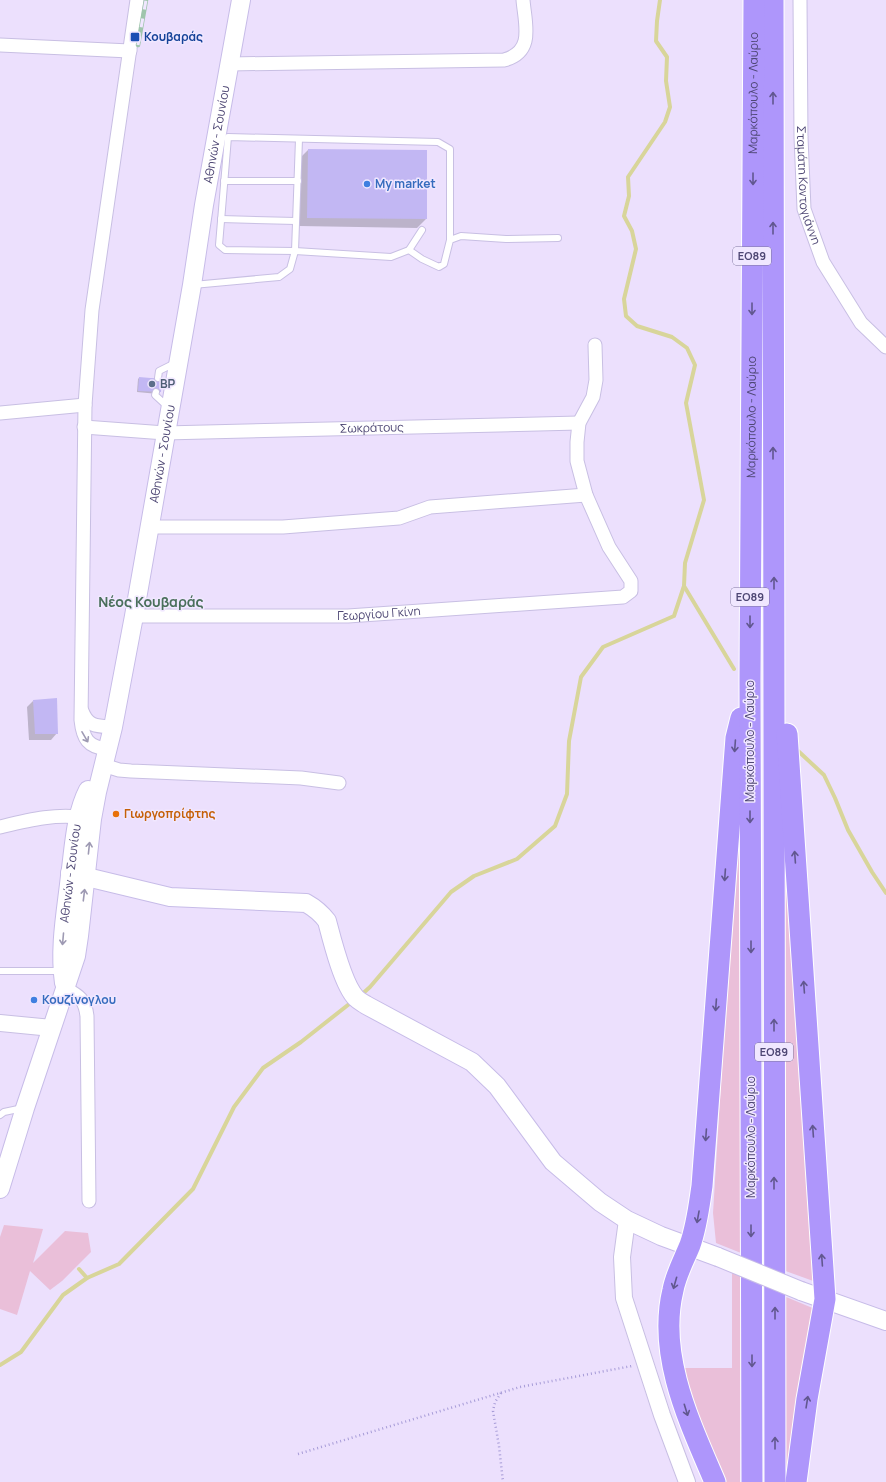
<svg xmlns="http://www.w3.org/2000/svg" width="886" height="1482" font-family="Manrope,sans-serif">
<rect width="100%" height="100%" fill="#ece0fd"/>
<!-- green -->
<g fill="#eabfd9">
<polygon points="741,758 743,758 741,1253 716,1243 713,1213"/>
<polygon points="779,779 816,1282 780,1269"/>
<polygon points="4,1225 43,1229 33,1263 65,1231 88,1233 91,1252 62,1281 50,1290 30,1271 17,1315 0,1309 0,1237"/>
<polygon points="732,1272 741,1275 740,1482 718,1482 681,1368 732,1368"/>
<polygon points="779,1294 815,1309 790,1482 780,1482"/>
</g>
<!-- shadow -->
<g fill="#0003">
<polygon points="308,150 426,219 417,228 299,226 299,159"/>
<polygon points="139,378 161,379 160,392 158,394 137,392 138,379"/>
<polygon points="33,701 57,733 51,740 29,740 27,707"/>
</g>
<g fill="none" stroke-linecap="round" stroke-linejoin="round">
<!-- stream -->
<g stroke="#d8d59a" stroke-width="4">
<polyline points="660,0 657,21 656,41 667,57 666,81 670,107 665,122 628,177 629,196 624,216 632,231 636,249 624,299 626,316 637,326 672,337 687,348 695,365 686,403 704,500 685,563 684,586 734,669"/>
<polyline points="796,749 824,775 835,798 848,830 872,872 886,893"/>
<polyline points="360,996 370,987 451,892 474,876 517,859 555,826 567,794 569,741 581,677 603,647 674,616 684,586"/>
<polyline points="79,1269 87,1278"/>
<polyline points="0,1365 21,1352 63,1295 87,1278 119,1264 193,1189 234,1107 263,1068 301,1042 353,1001"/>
</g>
</g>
<!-- building -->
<g fill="#c2b7f3">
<polygon points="308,149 427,150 427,219 307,218"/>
<polygon points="139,377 162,379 161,392 138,391"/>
<polygon points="57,698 58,734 35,734 33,700"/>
</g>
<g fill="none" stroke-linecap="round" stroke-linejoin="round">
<!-- service casing -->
<g stroke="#c8bfe3" stroke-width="8">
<g id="service">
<polyline points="224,181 298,181"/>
<polyline points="221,219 296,221"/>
<polyline points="422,230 409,250 391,257 295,251 225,250 219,245 228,137 438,142 450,149 450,240"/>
<polyline points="409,250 422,259 439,267 444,264 450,240 461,236 506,239 558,238"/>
<polyline points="193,285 279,277 290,269 295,251 299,139"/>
<polyline points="158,378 159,371 175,363"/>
<polyline points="156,392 155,395 168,407"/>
<polyline points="0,971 61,971"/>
<polyline points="0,1115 4,1112 23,1108"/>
</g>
</g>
<!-- minor casing -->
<g stroke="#c8bfe3" stroke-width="15">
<g id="minor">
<path id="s1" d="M 800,0 L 801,137 L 804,209 L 823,262 L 861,323 L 886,347"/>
<polyline points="0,45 130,51"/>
<path d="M 229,64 L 504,60 C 535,52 525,24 523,0"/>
<polyline points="0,413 85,405"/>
<path id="s2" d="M 84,427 L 165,433 L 579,423"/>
<polyline points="149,527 283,527 399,518 430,507 586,495"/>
<path id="s3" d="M 134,616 L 348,616 L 623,597 L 631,591 L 631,581 L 609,547 L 586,495 L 577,461 L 577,442 L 579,423 L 593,397 L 596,380 L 595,345"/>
<path d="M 82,711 C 88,727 97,726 113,727"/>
<path d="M 107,749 C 88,747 83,739 81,720 L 85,405 L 92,310 L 137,0"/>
<polyline points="103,765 119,770 131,771 301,778 339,783"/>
<path d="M 0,827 C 29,820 56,813 87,818"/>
<path d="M 65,988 C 79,996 85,999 87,1016 L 89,1201"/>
</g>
</g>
<!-- tertiary casing -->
<g stroke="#c8bfe3" stroke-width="18">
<g id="tertiary">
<polyline points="0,1023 52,1028"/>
<polyline points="627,1220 622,1257 624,1298 662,1415 687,1482"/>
</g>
</g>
<!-- secondary casing -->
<g stroke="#c7bce8" stroke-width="20">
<g id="secondary">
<path d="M 70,873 L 170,897 L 306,903 C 315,908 321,913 327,921 C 332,940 343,985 356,998 C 359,1001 363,1003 366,1005 L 472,1062 L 497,1086 L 553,1162 L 600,1202 L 627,1220 L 661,1236 L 718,1257"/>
<path id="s4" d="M 64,983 C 59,947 66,912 70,876 C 74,848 75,815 88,790"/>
<path id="s5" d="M 0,1189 L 25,1108 L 76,956 L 79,936 L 92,819 L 97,792 L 113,727 L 134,616 L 192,285 L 204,205 L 241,0"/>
<polyline points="801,1291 886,1321"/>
</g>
</g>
<!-- trunk casing -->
<g stroke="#fff" stroke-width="23">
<g id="trunk">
<polyline points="773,0 775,1482"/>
<polyline points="787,734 825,1299 807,1399 796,1482"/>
<path d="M 715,1482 C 690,1423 657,1356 673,1290 C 676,1274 684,1260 690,1245 C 697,1225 699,1206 702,1186 L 736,738 L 741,718"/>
<path id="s6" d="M 752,1482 L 750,680 L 754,0"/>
</g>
</g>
<!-- path -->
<g stroke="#a69bd7" stroke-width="2.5" stroke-dasharray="1 3" stroke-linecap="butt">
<polyline points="501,1393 495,1402 493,1411 499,1446 503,1482"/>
<polyline points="298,1454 520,1387 632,1366"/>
</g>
<!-- service -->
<use href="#service" stroke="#fff" stroke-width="6"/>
<!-- minor -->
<use href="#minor" stroke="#fff" stroke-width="13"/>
<!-- tertiary -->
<use href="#tertiary" stroke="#fff" stroke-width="16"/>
<!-- secondary -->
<use href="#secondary" stroke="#fff" stroke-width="18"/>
<!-- trunk -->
<use href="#trunk" stroke="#ae96fb" stroke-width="21"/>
<!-- rail casing -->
<g stroke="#9fc5ac" stroke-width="4.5">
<polyline id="rail" points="138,45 146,0"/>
</g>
<!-- rail -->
<use href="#rail" stroke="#f0e7ff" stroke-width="3" stroke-dasharray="9" stroke-linecap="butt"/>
<!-- secondary-bridge casing -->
<g stroke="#c7bce8" stroke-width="20" stroke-linecap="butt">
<polyline id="secondary-bridge" points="718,1257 801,1291"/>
</g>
<!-- secondary-bridge -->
<use href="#secondary-bridge" stroke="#fff" stroke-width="18"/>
</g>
<!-- one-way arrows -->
<defs><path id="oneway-shaft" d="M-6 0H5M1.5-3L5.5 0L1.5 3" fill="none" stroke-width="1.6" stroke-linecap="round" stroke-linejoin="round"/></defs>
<g stroke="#61578f">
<use href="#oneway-shaft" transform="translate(773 98) rotate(-90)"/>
<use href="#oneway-shaft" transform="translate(753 179) rotate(90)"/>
<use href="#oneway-shaft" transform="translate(773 228) rotate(-90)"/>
<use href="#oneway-shaft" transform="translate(752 309) rotate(90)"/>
<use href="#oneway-shaft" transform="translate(773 453) rotate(-90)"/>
<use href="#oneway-shaft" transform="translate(774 583) rotate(-90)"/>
<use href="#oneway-shaft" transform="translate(750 622) rotate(90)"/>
<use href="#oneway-shaft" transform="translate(735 746) rotate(94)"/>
<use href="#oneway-shaft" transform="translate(750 817) rotate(90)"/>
<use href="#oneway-shaft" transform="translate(795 857) rotate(-94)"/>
<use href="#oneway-shaft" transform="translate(725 875) rotate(94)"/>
<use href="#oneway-shaft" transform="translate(751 947) rotate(90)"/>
<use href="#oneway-shaft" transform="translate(804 987) rotate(-94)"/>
<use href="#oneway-shaft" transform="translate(716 1005) rotate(94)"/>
<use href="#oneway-shaft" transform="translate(774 1025) rotate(-90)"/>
<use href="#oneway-shaft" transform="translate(813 1131) rotate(-94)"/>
<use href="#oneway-shaft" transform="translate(706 1135) rotate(94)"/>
<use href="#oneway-shaft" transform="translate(774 1183) rotate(-90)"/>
<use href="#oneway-shaft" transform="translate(698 1217) rotate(100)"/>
<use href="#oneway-shaft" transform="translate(751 1231) rotate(90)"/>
<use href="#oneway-shaft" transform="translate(822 1260) rotate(-94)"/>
<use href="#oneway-shaft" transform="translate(675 1283) rotate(106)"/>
<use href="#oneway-shaft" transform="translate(775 1313) rotate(-90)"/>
<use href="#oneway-shaft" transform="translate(752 1361) rotate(90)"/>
<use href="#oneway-shaft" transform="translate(807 1402) rotate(-81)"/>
<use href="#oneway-shaft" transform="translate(686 1410) rotate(73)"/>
<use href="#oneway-shaft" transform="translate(775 1443) rotate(-90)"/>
</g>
<g stroke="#9e9ab3">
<use href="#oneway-shaft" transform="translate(85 737) rotate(60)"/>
<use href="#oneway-shaft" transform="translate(89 848) rotate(-84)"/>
<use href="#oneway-shaft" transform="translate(84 895) rotate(-83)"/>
<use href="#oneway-shaft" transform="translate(63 939) rotate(95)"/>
</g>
<!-- markers -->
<rect fill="#1a4fb4" stroke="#f0e7ff" stroke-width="1.5" x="130" y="32" width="10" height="10" rx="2"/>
<g fill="#3f7fe0" stroke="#f0e7ff" stroke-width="1.5">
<circle cx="367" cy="184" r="4"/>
<circle cx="34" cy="1000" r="4"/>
</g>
<circle fill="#5c6f8a" stroke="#f0e7ff" stroke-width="1.5" cx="152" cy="384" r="4"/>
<circle fill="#e8710a" stroke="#f0e7ff" stroke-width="1.5" cx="116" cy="814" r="4"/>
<g text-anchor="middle" stroke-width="3" stroke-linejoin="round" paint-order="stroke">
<!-- shield labels -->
<g fill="#f0e7ff" stroke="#7f779e" stroke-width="1">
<rect x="733" y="247" width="38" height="18" rx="3"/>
<rect x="731" y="588" width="38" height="18" rx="3"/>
<rect x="755" y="1043" width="38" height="18" rx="3"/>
</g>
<g font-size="11" font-weight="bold" fill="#4e4774">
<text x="752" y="260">ΕΟ89</text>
<text x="750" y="601">ΕΟ89</text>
<text x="774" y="1056">ΕΟ89</text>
</g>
<!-- transit labels -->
<g font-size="12" font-weight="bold" fill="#164399" stroke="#f0e7ff" text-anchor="start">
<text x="144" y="41">Κουβαράς</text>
</g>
<!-- street labels -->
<g font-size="12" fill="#4e4774" stroke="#f0e7ff">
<text dy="4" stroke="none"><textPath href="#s6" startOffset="1389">Μαρκόπουλο - Λαύριο</textPath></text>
<text dy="4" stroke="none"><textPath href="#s5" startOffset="1079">Αθηνών - Σουνίου</textPath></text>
<text dy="4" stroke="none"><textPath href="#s1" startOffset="186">Σταμάτη Κοντογιάννη</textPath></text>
<text dy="4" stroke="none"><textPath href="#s6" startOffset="1065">Μαρκόπουλο - Λαύριο</textPath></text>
<text dy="4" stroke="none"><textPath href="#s2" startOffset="288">Σωκράτους</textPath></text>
<text dy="4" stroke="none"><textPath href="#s5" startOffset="755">Αθηνών - Σουνίου</textPath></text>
<text dy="4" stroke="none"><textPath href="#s3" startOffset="245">Γεωργίου Γκίνη</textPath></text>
<text transform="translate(750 741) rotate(-90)" y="4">Μαρκόπουλο - Λαύριο</text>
<text dy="4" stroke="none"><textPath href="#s4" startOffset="110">Αθηνών - Σουνίου</textPath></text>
<text transform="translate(751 1137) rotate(-90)" y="4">Μαρκόπουλο - Λαύριο</text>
</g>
<!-- shop labels -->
<g font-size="12" font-weight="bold" fill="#366cbe" stroke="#f0e7ff" text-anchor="start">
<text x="375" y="188">My market</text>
<text x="42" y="1004">Κουζίνογλου</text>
</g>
<!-- service labels -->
<g font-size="12" font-weight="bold" fill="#4e5e75" stroke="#f0e7ff" text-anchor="start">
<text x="160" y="388">BP</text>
</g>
<!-- food labels -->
<g font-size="12" font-weight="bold" fill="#c56008" stroke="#f0e7ff" text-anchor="start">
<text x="124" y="818">Γιωργοπρίφτης</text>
</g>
<!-- quarter labels -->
<g font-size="14" font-weight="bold" fill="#4a6f5b" stroke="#f0e7ff">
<text x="151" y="607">Νέος Κουβαράς</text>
</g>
</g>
</svg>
